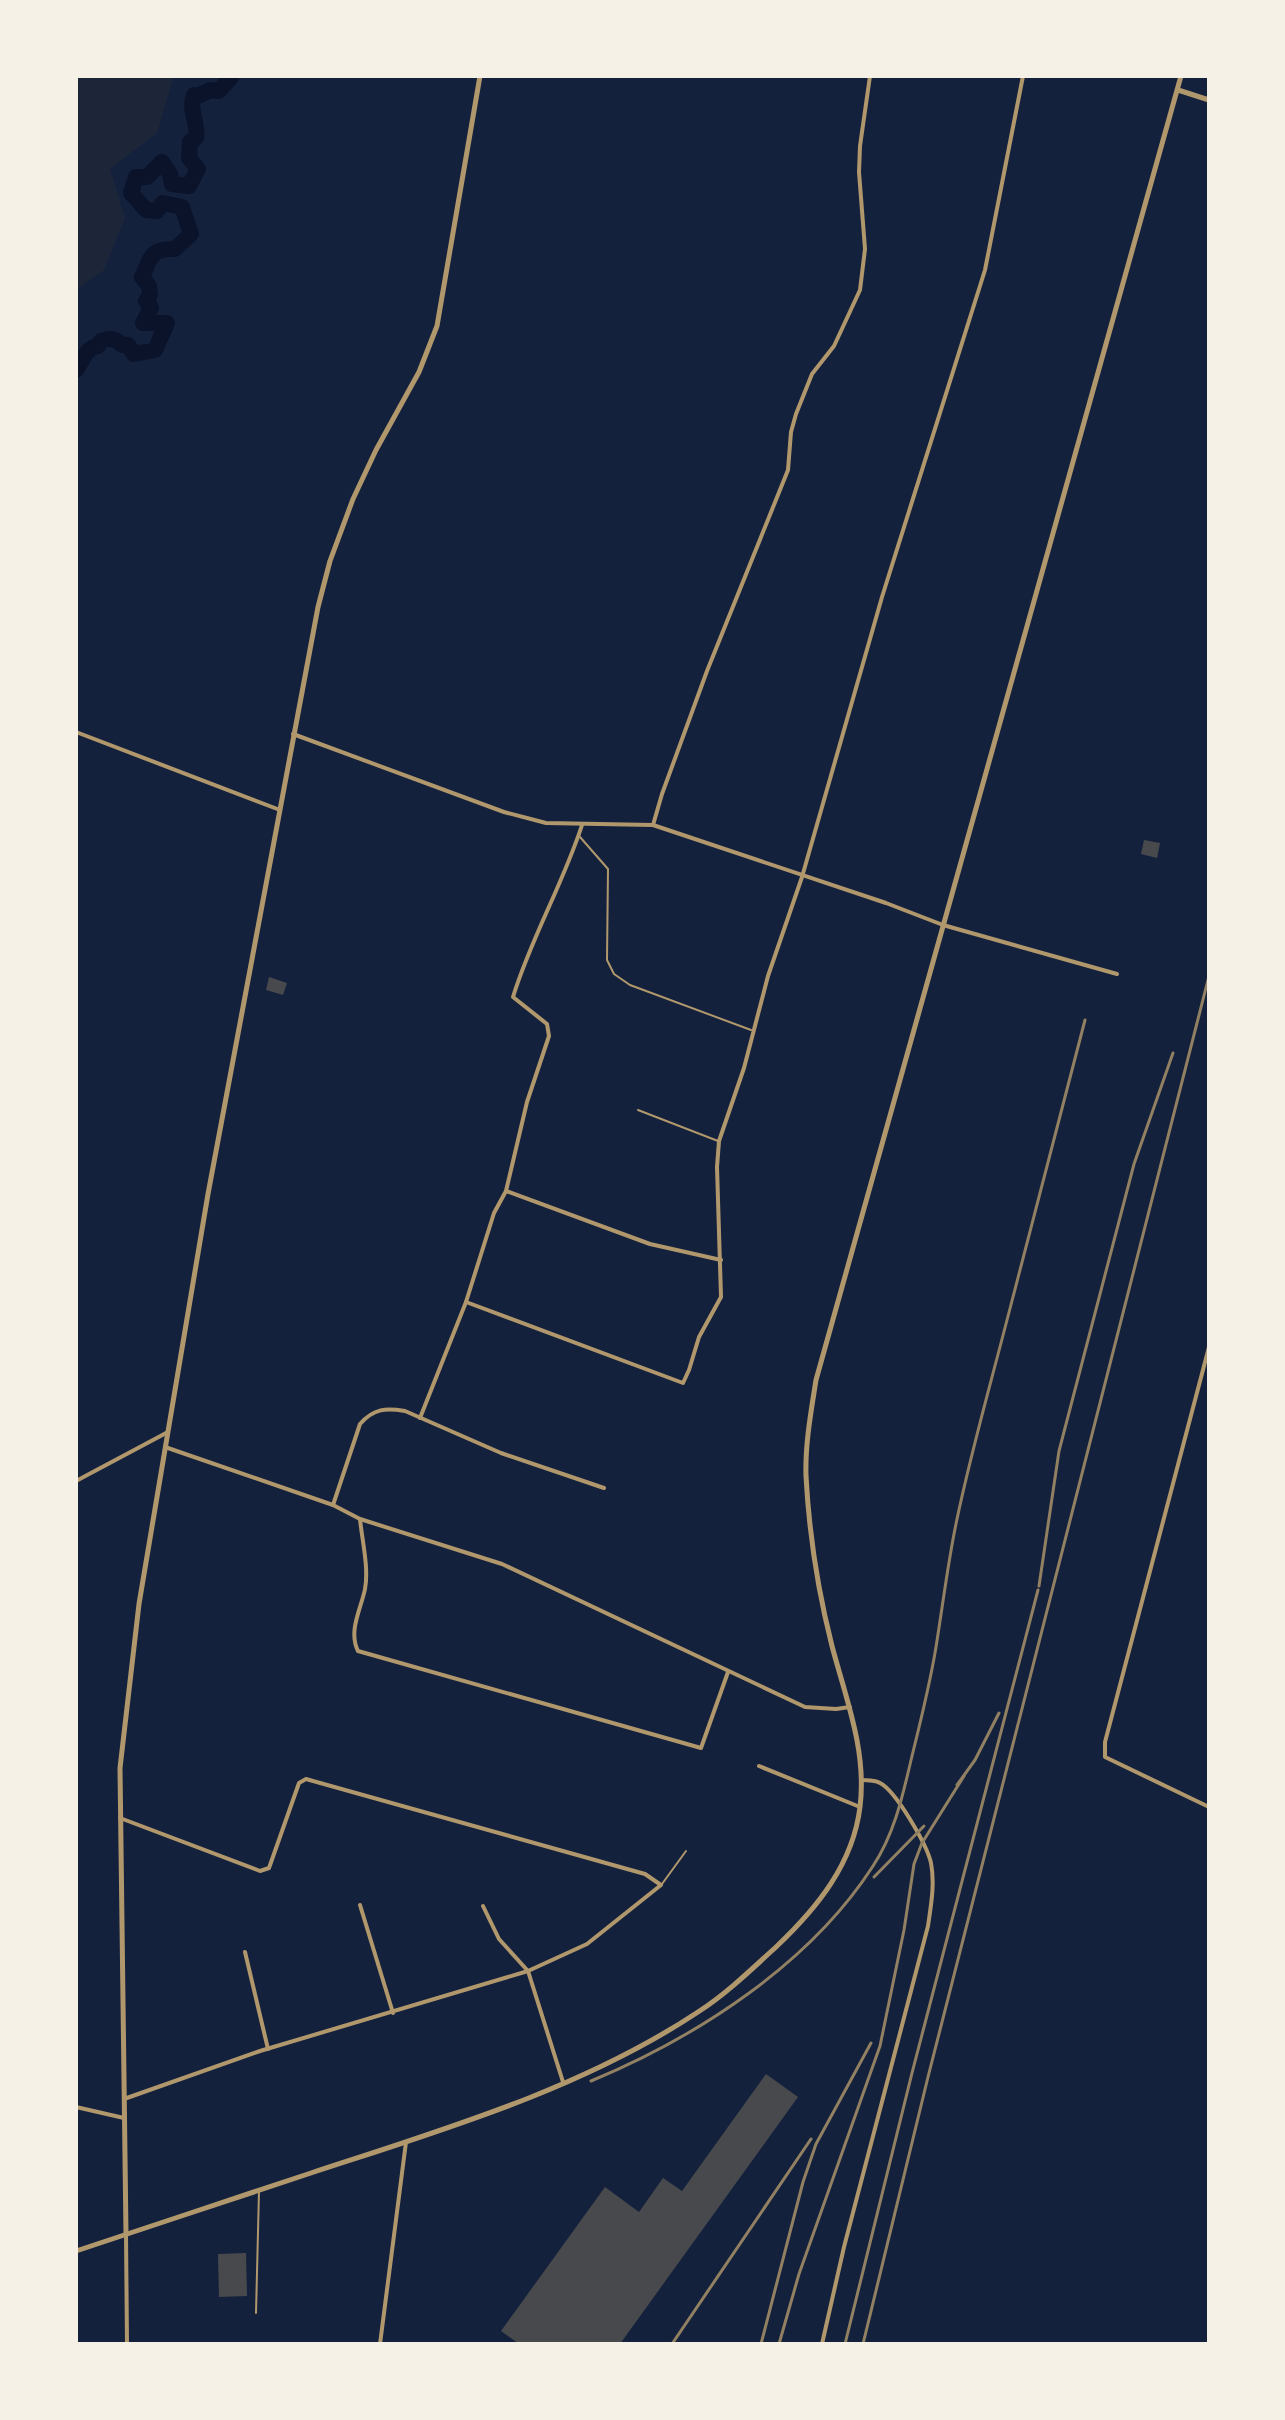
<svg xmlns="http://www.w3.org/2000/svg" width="1285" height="2420" font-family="'Work Sans',sans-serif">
<rect width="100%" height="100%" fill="#14213d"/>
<!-- green -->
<polygon fill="#1d2539" points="76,76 174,76 157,133 110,169 125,218 104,270 76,290"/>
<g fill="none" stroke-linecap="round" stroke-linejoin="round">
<!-- river -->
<path stroke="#0b132b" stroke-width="16" d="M 76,370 C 83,361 86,347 98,346 L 101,341 C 110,338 115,338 122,345 L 128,345 L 134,354 L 155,350 L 167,323 L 143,323 L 151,308 L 146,301 L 150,295 L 149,286 L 142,277 C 151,257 151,248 175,249 L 191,234 L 182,207 L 163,203 L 157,211 L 146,210 L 131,193 L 136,177 L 147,177 L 162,162 L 170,174 L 172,184 L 189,186 L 198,169 L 189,158 L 190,142 L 196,138 C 199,123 188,111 194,95 L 198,96 L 210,90 L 219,91 L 232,76"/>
</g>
<!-- building -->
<g fill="#48494c">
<polygon points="1144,840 1160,843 1157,858 1141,854"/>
<polygon points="269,977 287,983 283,995 266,990"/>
<polygon points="766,2074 798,2097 620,2344 519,2344 501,2331 605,2187 639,2212 663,2178 682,2191"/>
<polygon points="246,2253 247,2296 219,2297 218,2254"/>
</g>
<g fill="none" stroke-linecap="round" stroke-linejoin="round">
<!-- service -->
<g stroke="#b1986c" stroke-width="2">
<polyline points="580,837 608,869 607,960 614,974 630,985 751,1030"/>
<polyline points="638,1110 718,1141"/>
<polyline points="662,1884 686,1851"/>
<polyline points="256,2313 259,2191"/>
</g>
<!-- minor -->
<g stroke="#b1986c" stroke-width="4">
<polyline points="76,732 280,810"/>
<polyline points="293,734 504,812 546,823 653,825 886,903 943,925 1117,974"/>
<polyline points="653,825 662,794 707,671 788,470 791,432 796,414 812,374 834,346 860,290 865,249 859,172 860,146 870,76"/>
<polyline points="506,1191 650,1244 721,1260"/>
<polyline points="466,1302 683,1383 689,1370 699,1337 721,1297 717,1167 719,1141 744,1068 768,976 802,877 882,597 985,270 1023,76"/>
<polyline points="1209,1347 1105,1742 1105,1757 1209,1807"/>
<path d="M 420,1418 L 466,1302 L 494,1213 L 506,1191 L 527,1102 L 549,1036 L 547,1024 L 513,997 C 531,938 563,884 582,825"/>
<polyline points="165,1447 333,1505 360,1519 502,1564 805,1707 836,1709 850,1707"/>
<polyline points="76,1481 168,1432"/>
<path d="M 333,1505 L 360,1424 C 374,1408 386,1408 405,1411 L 501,1453 L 604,1488"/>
<path d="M 360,1519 C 362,1540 369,1568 365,1589 C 361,1609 348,1631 358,1651 L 701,1748 L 728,1672"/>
<polyline points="759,1766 860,1807"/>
<polyline points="120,1818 260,1871 269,1868 299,1783 306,1779 645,1874 661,1885 587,1944 528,1971 260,2051 124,2099"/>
<polyline points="360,1905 393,2013"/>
<polyline points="483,1906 499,1939 528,1971 563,2082"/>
<polyline points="245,1952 268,2049"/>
<polyline points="76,2107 124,2118"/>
<polyline points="126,2234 127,2344"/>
<polyline points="380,2344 406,2142"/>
<path d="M 822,2344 L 844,2247 L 928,1926 C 931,1905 935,1884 931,1863 C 927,1845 896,1791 880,1783 C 875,1780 867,1780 861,1780"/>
</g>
<!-- tertiary -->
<g stroke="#b1986c" stroke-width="5">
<polyline points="1178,90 1209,100"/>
<polyline points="126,2234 120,1768 139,1604 208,1194 318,607 330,561 353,499 376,450 419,372 437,326 480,76"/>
<path d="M 76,2251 C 154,2225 233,2199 311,2173 C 442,2130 582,2089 698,2012 C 726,1994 752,1969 777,1946 C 817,1908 853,1864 860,1807 C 867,1751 846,1699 832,1646 C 818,1591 809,1532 806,1476 C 805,1444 811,1412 816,1380 L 1181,76"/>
</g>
<!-- rail -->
<g stroke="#918062" stroke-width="3">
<polyline points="1039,1586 1059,1451 1134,1164 1173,1053"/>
<polyline points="957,1785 975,1760 999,1713"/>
<polyline points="874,1877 924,1826"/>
<path d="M 591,2081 C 697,2037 810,1964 873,1866 C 895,1833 903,1794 912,1756 C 921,1720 930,1684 936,1647 C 943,1604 948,1561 957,1519 C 971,1452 990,1386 1007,1320 C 1033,1220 1059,1120 1085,1020"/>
<polyline points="672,2344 811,2139"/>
<polyline points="761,2344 803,2182 816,2144 871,2043"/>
<polyline points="779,2344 799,2274 880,2046 904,1930 914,1864 922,1843 964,1776"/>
<polyline points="845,2344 912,2073 1038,1590"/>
<polyline points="863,2344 928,2077 1209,976"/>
</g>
</g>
<!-- border -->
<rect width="1285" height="2420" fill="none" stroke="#f6f1e7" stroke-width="156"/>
</svg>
